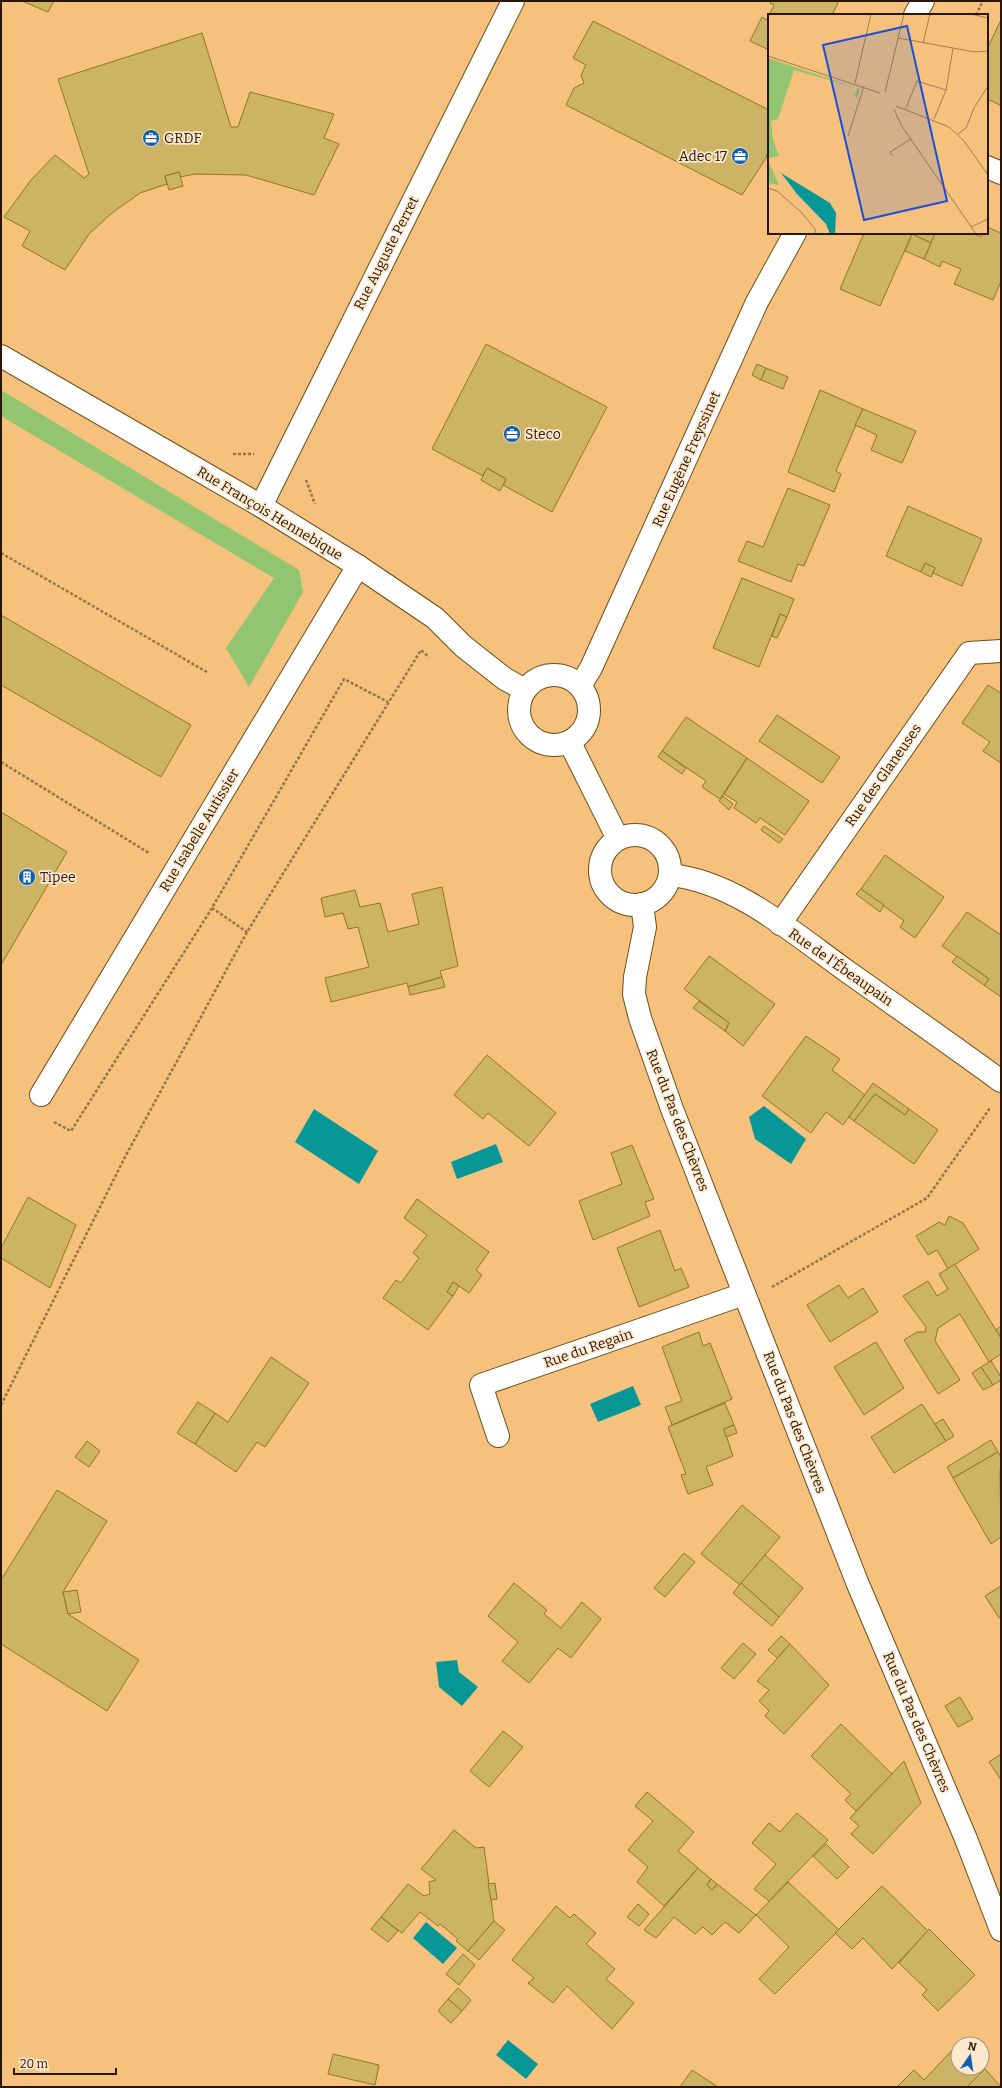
<svg xmlns="http://www.w3.org/2000/svg" width="1002" height="2088" font-family="Bitter,serif">
<rect width="100%" height="100%" fill="#f5c17d"/>
<!-- green -->
<polygon fill="#92c56f" points="1,390 299,570 303,592 249,687 226,648 274,578 1,416"/>
<!-- water -->
<g fill="#079796">
<polygon points="764,1106 806,1139 791,1164 755,1139 749,1117"/>
<polygon points="314,1109 378,1151 359,1184 295,1142"/>
<polygon points="496,1144 503,1162 457,1179 451,1162"/>
<polygon points="633,1386 641,1405 598,1422 590,1404"/>
<polygon points="457,1660 459,1672 478,1687 462,1706 439,1687 436,1662"/>
<polygon points="426,1922 457,1948 443,1964 413,1938"/>
<polygon points="508,2040 538,2064 526,2079 496,2055"/>
</g>
<!-- building -->
<g fill="#ccb464" stroke="#8e7723">
<polygon points="22,1 54,1 48,12"/>
<polygon points="772,1 839,1 832,15 769,15 774,5 770,3"/>
<polygon points="769,15 769,50 750,41 762,17 767,20"/>
<polygon points="1001,20 1001,103 1000,105 987,99 987,49"/>
<polygon points="593,21 769,110 769,148 766,158 742,195 566,105 574,88 584,83 581,75 586,65 573,58"/>
<polygon points="202,33 231,127 238,127 250,92 334,114 324,138 339,144 314,195 246,175 195,174 180,177 179,172 165,176 167,184 140,193 112,213 89,234 65,270 22,246 30,231 4,217 31,180 55,155 84,178 89,174 58,79"/>
<polygon points="179,172 183,186 169,190 165,176"/>
<polygon points="987,227 1001,233 1001,281 993,300 954,284 961,269 942,261 940,267 924,259 935,233 972,233 981,237 982,233 987,233"/>
<polygon points="864,233 935,233 931,243 912,234 880,306 840,289"/>
<polygon points="912,234 931,243 924,259 905,251"/>
<polygon points="486,344 607,407 552,512 503,485 506,479 487,468 483,476 432,449"/>
<polygon points="757,364 766,368 761,380 752,375"/>
<polygon points="766,368 788,377 783,389 761,380"/>
<polygon points="820,390 863,409 836,471 841,474 834,492 788,472"/>
<polygon points="863,409 916,431 902,463 871,450 877,435 855,425"/>
<polygon points="487,468 506,479 500,491 481,480"/>
<polygon points="788,488 830,505 804,566 798,564 791,582 738,561 747,541 763,547"/>
<polygon points="908,506 982,539 962,586 933,573 935,568 925,563 921,572 886,556"/>
<polygon points="925,563 935,568 931,577 921,572"/>
<polygon points="742,578 794,599 787,617 780,614 759,667 713,648"/>
<polygon points="780,614 787,617 777,638 772,636"/>
<polygon points="1,615 191,725 161,777 1,685"/>
<polygon points="988,685 1001,693 1001,763 983,751 990,742 962,723"/>
<polygon points="777,715 840,757 822,783 759,741"/>
<polygon points="686,717 747,758 720,799 702,787 706,781 662,751"/>
<polygon points="662,751 686,768 682,774 658,757"/>
<polygon points="747,758 809,801 785,835 760,818 756,823 734,808 737,802 724,794"/>
<polygon points="723,796 733,804 729,810 719,801"/>
<polygon points="1,812 67,852 1,965"/>
<polygon points="764,826 783,839 779,843 761,830"/>
<polygon points="885,855 944,897 915,938 900,927 904,921 861,889"/>
<polygon points="442,887 458,966 440,971 442,977 408,987 407,983 331,1002 325,978 369,967 358,927 348,929 343,913 325,917 321,898 355,890 360,907 380,903 388,932 419,924 412,894"/>
<polygon points="861,889 884,905 880,912 856,894"/>
<polygon points="967,912 1001,935 1001,997 984,985 989,979 942,946"/>
<polygon points="709,956 775,1004 743,1046 725,1031 729,1023 684,989"/>
<polygon points="957,956 989,979 984,985 952,962"/>
<polygon points="442,977 445,987 410,995 408,987"/>
<polygon points="699,1001 729,1023 725,1031 693,1008"/>
<polygon points="806,1036 840,1059 832,1070 865,1095 843,1125 826,1112 811,1133 762,1096"/>
<polygon points="487,1055 556,1113 529,1146 488,1113 483,1119 454,1095"/>
<polygon points="873,1083 909,1109 905,1115 875,1094 854,1121 849,1117"/>
<polygon points="875,1094 905,1115 909,1109 938,1130 914,1164 854,1121"/>
<polygon points="632,1145 654,1199 645,1202 650,1216 593,1240 579,1201 622,1184 611,1153"/>
<polygon points="28,1197 76,1225 50,1288 1,1258 1,1248"/>
<polygon points="417,1199 489,1252 476,1270 482,1275 469,1293 453,1282 447,1292 453,1296 428,1330 383,1298 396,1280 401,1283 419,1258 413,1253 427,1235 404,1218"/>
<polygon points="949,1216 963,1223 979,1249 948,1269 937,1250 928,1255 916,1236 939,1222 945,1225"/>
<polygon points="660,1230 675,1271 681,1268 689,1287 639,1307 617,1248"/>
<polygon points="955,1264 1001,1338 1001,1354 989,1362 960,1314 938,1328 935,1341 960,1380 938,1394 904,1340 917,1332 925,1332 926,1327 903,1296 928,1281 937,1296 948,1289 939,1274"/>
<polygon points="453,1282 459,1286 453,1296 447,1292"/>
<polygon points="839,1285 848,1298 863,1288 878,1312 830,1342 807,1305"/>
<polygon points="1001,1326 1001,1338 996,1330"/>
<polygon points="699,1332 703,1346 710,1343 732,1399 672,1425 665,1407 682,1401 662,1347"/>
<polygon points="876,1342 904,1388 864,1415 834,1367"/>
<polygon points="271,1357 309,1383 265,1447 257,1442 236,1472 195,1444 215,1413 228,1422"/>
<polygon points="991,1361 1001,1377 1001,1380 993,1385 981,1367"/>
<polygon points="981,1367 993,1385 983,1390 972,1373"/>
<polygon points="198,1402 215,1413 195,1444 177,1433"/>
<polygon points="725,1403 734,1425 724,1429 733,1456 706,1467 713,1485 688,1494 681,1475 686,1474 668,1427"/>
<polygon points="922,1404 946,1441 894,1473 871,1437"/>
<polygon points="943,1419 954,1436 946,1441 935,1424"/>
<polygon points="734,1425 737,1433 726,1437 724,1429"/>
<polygon points="991,1440 998,1452 953,1478 947,1467"/>
<polygon points="87,1441 100,1451 89,1467 75,1457"/>
<polygon points="998,1452 1001,1457 1000,1474 1001,1537 991,1544 953,1478"/>
<polygon points="57,1490 107,1521 63,1592 68,1614 139,1660 107,1711 1,1644 1,1580"/>
<polygon points="742,1505 780,1537 740,1585 701,1554"/>
<polygon points="684,1553 695,1562 665,1597 654,1588"/>
<polygon points="765,1555 803,1588 779,1617 741,1583"/>
<polygon points="514,1583 547,1610 544,1614 561,1628 582,1602 601,1619 571,1658 558,1648 529,1683 502,1661 518,1642 488,1616"/>
<polygon points="741,1583 779,1617 772,1626 733,1593"/>
<polygon points="1001,1586 1001,1617 999,1618 985,1596"/>
<polygon points="77,1590 81,1612 68,1614 63,1592"/>
<polygon points="781,1636 790,1644 777,1658 768,1650"/>
<polygon points="743,1643 756,1654 734,1679 721,1668"/>
<polygon points="790,1644 829,1685 784,1734 765,1716 769,1711 759,1701 769,1690 757,1681"/>
<polygon points="960,1697 973,1719 958,1727 945,1706"/>
<polygon points="841,1724 892,1774 856,1811 845,1800 851,1794 811,1756"/>
<polygon points="503,1731 523,1747 489,1787 470,1771"/>
<polygon points="1001,1754 1001,1780 989,1762"/>
<polygon points="904,1761 921,1803 873,1854 851,1834 859,1826 850,1818"/>
<polygon points="647,1792 694,1832 678,1851 698,1868 664,1906 637,1882 648,1867 628,1850 653,1821 635,1806"/>
<polygon points="797,1813 828,1840 769,1901 754,1889 776,1864 752,1843 769,1823 780,1832"/>
<polygon points="454,1830 476,1848 484,1847 494,1921 468,1951 456,1941 458,1939 440,1924 438,1926 420,1912 402,1933 381,1917 408,1884 424,1896 430,1894 429,1882 436,1880 421,1869"/>
<polygon points="826,1844 849,1867 837,1879 813,1856"/>
<polygon points="698,1868 711,1879 707,1885 712,1890 717,1884 756,1915 739,1933 725,1922 712,1935 703,1927 695,1934 674,1917 656,1938 644,1930"/>
<polygon points="711,1879 717,1884 712,1890 707,1885"/>
<polygon points="788,1882 839,1930 775,1994 759,1979 789,1947 756,1915"/>
<polygon points="495,1883 497,1899 491,1900 488,1884"/>
<polygon points="882,1886 928,1931 892,1969 863,1938 852,1949 835,1933"/>
<polygon points="638,1904 649,1914 639,1926 627,1917"/>
<polygon points="556,1906 570,1918 574,1914 596,1933 586,1944 615,1969 606,1979 634,2003 612,2029 567,1986 553,2003 528,1983 534,1978 512,1960"/>
<polygon points="381,1917 398,1931 388,1942 371,1929"/>
<polygon points="494,1921 505,1930 479,1960 468,1951"/>
<polygon points="929,1929 975,1975 938,2011 922,1995 927,1990 899,1963"/>
<polygon points="463,1954 475,1965 459,1985 446,1974"/>
<polygon points="458,1988 471,2000 462,2011 448,1999"/>
<polygon points="448,1999 462,2011 451,2023 438,2011"/>
<polygon points="958,2044 958,2068 982,2068 982,2067 985,2069 967,2087 897,2087 914,2070 924,2080"/>
<polygon points="333,2054 379,2065 375,2085 328,2074"/>
<polygon points="985,2069 1001,2087 967,2087"/>
<polygon points="692,2070 718,2087 680,2087"/>
</g>
<g fill="none" stroke-linecap="round" stroke-linejoin="round">
<!-- minor casing -->
<g stroke="#6f4c15" stroke-width="24">
<g id="minor">
<polyline points="915,15 923,1"/>
<polyline points="987,167 1001,173"/>
<polyline points="1,356 261,506 358,566 435,618 463,646 505,679 525,690"/>
<polyline points="261,506 513,1"/>
<circle cx="554" cy="710" r="35"/>
<polyline points="580,686 591,668 757,302 795,233"/>
<polyline points="570,743 618,839"/>
<circle cx="635" cy="870" r="35"/>
<path d="M 670,875 C 735,881 796,935 848,972 C 899,1008 950,1044 1001,1081"/>
<polyline points="642,904 645,927 635,977 634,994 640,1018 672,1109 857,1582 966,1839 1001,1930"/>
<polyline points="780,924 969,653 1001,651"/>
<polyline points="41,1095 358,566"/>
<polyline points="498,1436 481,1385 744,1294"/>
</g>
</g>
<!-- path -->
<g stroke="#977344" stroke-width="2.5" stroke-dasharray="3 2" stroke-linecap="butt">
<polyline points="976,15 983,1"/>
<polyline points="233,454 254,454"/>
<polyline points="306,480 315,504"/>
<polyline points="1,553 207,672"/>
<polyline points="1,762 149,853"/>
<polyline points="212,908 247,932"/>
<polyline points="54,1122 71,1131 212,908 344,679 388,702"/>
<polyline points="772,1287 927,1198 990,1108"/>
<polyline points="1,1405 125,1157 247,932 421,650 429,657"/>
</g>
<!-- minor -->
<use href="#minor" stroke="#fff" stroke-width="22"/>
</g>
<!-- icons -->
<defs>
<g id="office-disc" transform="scale(0.9)"><circle r="9.5" fill="#1060af" stroke="#fee8ce"/><path d="M-6-3h4V-5.5h4V-3h4V5H-6ZM-1-4.5V-3h2v-1.5ZM-6 0V1H6V0Z" fill="#fff"/></g>
<g id="building-disc" transform="scale(0.9)"><circle r="9.5" fill="#1060af" stroke="#fee8ce"/><path d="M-4-6H4V6H1V3H-1V6H-4ZM-2.5-4.3h1.7v1.8h-1.7ZM.8-4.3h1.7v1.8H.8ZM-2.5-1h1.7V.8h-1.7ZM.8-1h1.7V.8H.8Z" fill="#fff"/></g>
</defs>
<g fill-rule="evenodd">
<use href="#office-disc" x="151" y="138"/>
<use href="#office-disc" x="740" y="156"/>
<use href="#office-disc" x="512" y="434"/>
<use href="#building-disc" x="27" y="877"/>
</g>
<g text-anchor="middle" stroke-width="3.5" stroke-linejoin="round" paint-order="stroke">
<!-- poi labels -->
<g font-size="14" fill="#281600" stroke="#fee8ce" text-anchor="start">
<text x="164" y="143">GRDF</text>
<text x="727" y="161" text-anchor="end">Adec 17</text>
<text x="525" y="439">Steco</text>
<text x="40" y="882">Tipee</text>
</g>
<!-- street labels -->
<g font-size="14" fill="#281600" stroke="#fee8ce">
<text transform="translate(386 253) rotate(-63)" y="5">Rue Auguste Perret</text>
<text transform="translate(686 459) rotate(-66)" y="5">Rue Eugène Freyssinet</text>
<text transform="translate(270 513) rotate(31)" y="5">Rue François Hennebique</text>
<text transform="translate(883 775) rotate(-55)" y="5">Rue des Glaneuses</text>
<text transform="translate(199 830) rotate(-59)" y="5">Rue Isabelle Autissier</text>
<text transform="translate(841 967) rotate(35)" y="5">Rue de l'Ébeaupain</text>
<text transform="translate(678 1120) rotate(69)" y="5">Rue du Pas des Chèvres</text>
<text transform="translate(588 1348) rotate(-19)" y="5">Rue du Regain</text>
<text transform="translate(795 1422) rotate(69)" y="5">Rue du Pas des Chèvres</text>
<text transform="translate(917 1722) rotate(67)" y="5">Rue du Pas des Chèvres</text>
</g>
</g>
<!-- overview -->
<g transform="translate(768 14)">
<rect width="220" height="220" fill="#f5c17d"/>
<path d="M 0,44 L 92,75 L 89,84 L 87,81 L 89,74 L 26,56 L 10,105 L 3,107 L 5,126 L 11,142 L 1,144 ZM 0,149 L 2,151 L 11,171 L 0,169 Z" fill="#92c56f"/>
<path d="M 13,159 L 62,189 L 68,199 L 67,220 L 62,220 L 58,210 L 29,180 Z" fill="#079796"/>
<path fill="none" stroke="#a37d4b" stroke-width="1" d="M 203,0 L 220,4M 130,24 L 207,38 L 220,37M 155,29 L 162,0M 0,42 L 112,79M 87,69 L 103,0M 117,78 L 136,0M 128,92 L 181,113 L 196,127 L 220,161M 138,94 L 149,67 L 178,76M 126,95 L 133,111 L 208,220M 166,105 L 178,76 L 185,34M 190,120 L 198,114 L 206,94 L 220,72M 80,122 L 96,72M 125,142 L 122,138 L 143,125M 0,174 L 9,177 L 33,198 L 47,215 L 48,220M 203,213 L 220,205"/>
<path fill="#1d4ed8" fill-opacity="0.15" stroke="#1d4ed8" stroke-width="2" d="M 139,12 L 179,187 L 96,206 L 55,31 Z"/>
<rect width="220" height="220" fill="none" stroke="#281600" stroke-width="2"/>
</g>
<!-- border -->
<rect width="1002" height="2088" fill="none" stroke="#281600" stroke-width="4"/>
<!-- north arrow -->
<g transform="translate(970 2056) rotate(13)"><circle r="19" fill="#fee8ce" stroke="#a8947c"/>
<path d="M0-3L7 15L0 10L-7 15Z" fill="#1060af"/>
<text y="-6" font-size="11" font-weight="bold" text-anchor="middle" fill="#281600">N</text>
</g>
<!-- scale -->
<path d="M14 2068v6h102v-6" fill="none" stroke="#281600" stroke-width="2"/>
<text x="20" y="2068" font-size="12" fill="#281600" stroke="#fee8ce" stroke-width="3" paint-order="stroke">20 m</text>
</svg>
